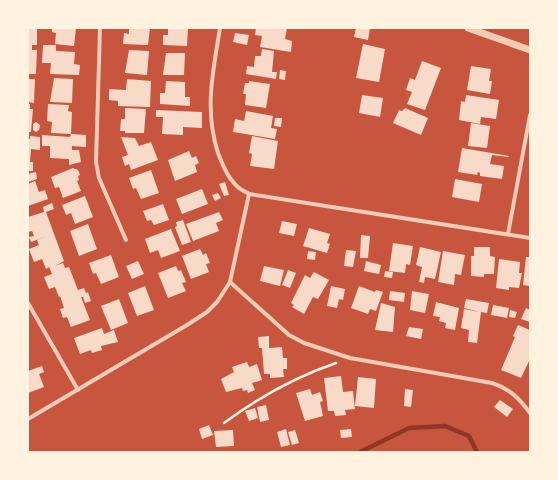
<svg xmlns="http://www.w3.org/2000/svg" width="558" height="480" font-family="'Nunito Sans',sans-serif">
<rect width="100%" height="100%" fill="#c8553d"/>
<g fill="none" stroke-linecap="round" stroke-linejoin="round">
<!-- stream -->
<polyline stroke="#8f3625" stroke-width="4.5" points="360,452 409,428 445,426 469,436 477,452"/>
</g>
<!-- building -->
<g fill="#f7dbc8">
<polygon points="28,28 37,28 37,45 32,45 32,50 37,50 36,74 28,74"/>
<polygon points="52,28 76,28 74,46 55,44 56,33 52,32"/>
<polygon points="129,28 150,28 148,45 123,44 124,33 129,34"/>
<polygon points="168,28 188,28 187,46 163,45 163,35 168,35"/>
<polygon points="256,28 287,28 285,39 292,41 291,52 260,47 262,36 255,35"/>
<polygon points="356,28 370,28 368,40 354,37"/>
<polygon points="235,33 249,35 247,45 233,42"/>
<polygon points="363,44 385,49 379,82 356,78"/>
<polygon points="43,45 56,45 56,51 75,52 74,64 80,65 79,75 50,74 51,63 42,63"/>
<polygon points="262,49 274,51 272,72 277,72 276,79 246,74 247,66 254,67 255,56 261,56"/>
<polygon points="129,50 149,51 147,75 125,73"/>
<polygon points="166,53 185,53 184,75 163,75"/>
<polygon points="422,61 441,68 425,110 407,104 412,92 406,90 410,78 415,80"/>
<polygon points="471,66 491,69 489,81 492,81 490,94 467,90"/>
<polygon points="280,70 286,71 285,80 279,79"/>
<polygon points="54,78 73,79 72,103 50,102"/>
<polygon points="28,79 35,79 34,103 28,102"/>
<polygon points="127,79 151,81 150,107 118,106 118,101 109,100 109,89 126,90"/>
<polygon points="166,81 185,82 185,97 190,97 190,106 160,104 160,93 165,93"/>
<polygon points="249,81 270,84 266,108 245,105 246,94 243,94 245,83 249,83"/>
<polygon points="362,95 383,98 380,117 359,113"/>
<polygon points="466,95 499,100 496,119 481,117 480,124 459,120 461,101 465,102"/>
<polygon points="28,104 30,104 30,109 33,109 31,132 28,132"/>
<polygon points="48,104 69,105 68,111 72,112 71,134 51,133 52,122 47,121"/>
<polygon points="125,108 146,109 144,133 125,133 125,131 120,131 121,119 125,119"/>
<polygon points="405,108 428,118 421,135 393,123 399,110 402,111"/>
<polygon points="156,110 202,112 202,128 183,127 183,135 162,134 163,117 156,117"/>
<polygon points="246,111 273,116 271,128 277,129 275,139 233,132 235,119 244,121"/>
<polygon points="275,118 282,118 281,127 274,126"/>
<polygon points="36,122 40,125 39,130 36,132 33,130 33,124"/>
<polygon points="471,123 490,126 487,148 468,146"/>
<polygon points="71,134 86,135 86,147 72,146 72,150 79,150 81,162 69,165 69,159 50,158 50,146 42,146 42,135 70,137"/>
<polygon points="30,136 40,137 40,150 31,149 30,162 33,162 33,171 28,171 28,139 30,139"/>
<polygon points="252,136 278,141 274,169 250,166 252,154 249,153"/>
<polygon points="121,137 135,138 139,146 151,142 158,160 131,170 129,164 125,166 122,157 128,155"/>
<polygon points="462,148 509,156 508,157 492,155 490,164 504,166 502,179 480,176 480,173 478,172 477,175 458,172"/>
<polygon points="189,151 192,158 196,156 199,163 195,165 197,172 175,181 168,160"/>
<polygon points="73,168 78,170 80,175 78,176 79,180 77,181 81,191 63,198 59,187 55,188 51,177"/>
<polygon points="151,170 159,193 141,199 136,188 133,189 129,178"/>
<polygon points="36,172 37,179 28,182 28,174"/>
<polygon points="455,179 482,184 479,202 452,197"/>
<polygon points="35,181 39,192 45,190 48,199 28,206 28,184"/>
<polygon points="225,182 229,195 224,196 219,184"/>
<polygon points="202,189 208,204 182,214 176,199"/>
<polygon points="218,193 221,198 215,201 212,195"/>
<polygon points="85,196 93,217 75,224 71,213 66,215 62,205"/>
<polygon points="52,203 54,209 46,212 64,261 55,266 63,263 65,268 69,267 78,290 84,288 86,293 88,292 91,301 85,303 83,297 81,297 90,320 71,327 67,317 63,318 60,309 64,308 60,296 59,297 55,287 49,289 44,277 52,274 49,267 46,269 42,259 34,262 29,249 39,245 37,240 47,236 31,242 29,237 34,236 32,231 28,232 28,217 44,212 43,207"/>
<polygon points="163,204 169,220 154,225 151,220 147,221 143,211"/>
<polygon points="219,212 223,220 216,223 219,231 193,241 186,224"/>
<polygon points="183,220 191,242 182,245 175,227 177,226 176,222"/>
<polygon points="282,221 297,224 294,236 279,233"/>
<polygon points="88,224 97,249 79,256 70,231"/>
<polygon points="309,228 330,234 327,243 330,244 327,253 303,246"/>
<polygon points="171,229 180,251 161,258 158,250 150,253 145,239"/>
<polygon points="361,235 370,236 368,258 360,258"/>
<polygon points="393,243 413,246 410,265 406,264 405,273 389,271"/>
<polygon points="420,247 441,252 435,279 425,277 424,283 419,282 422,267 416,265"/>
<polygon points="474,247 490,247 490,256 495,257 494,274 484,274 484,277 471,276 471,256 474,256"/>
<polygon points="200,249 203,255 206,253 210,263 206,264 209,272 191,279 182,256"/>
<polygon points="346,250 356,251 353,267 344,266"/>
<polygon points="308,251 316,252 315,260 307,259"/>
<polygon points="443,251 465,255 461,275 455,274 454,285 438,282"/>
<polygon points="111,255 119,277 101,284 96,273 93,274 89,263"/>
<polygon points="526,257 530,257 530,286 523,285"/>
<polygon points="499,259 520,262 519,273 522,273 519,288 509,287 509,290 496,288"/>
<polygon points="138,261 144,274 132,279 126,266"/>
<polygon points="366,261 381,265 379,274 364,271"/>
<polygon points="176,266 178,271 181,270 186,282 182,283 186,291 168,298 158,273"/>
<polygon points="264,266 284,270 280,286 260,281"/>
<polygon points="288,270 296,273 290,288 282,285"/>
<polygon points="385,271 393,272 392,278 384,277"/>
<polygon points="314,272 329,280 318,299 313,297 304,314 292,307 294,305 291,303 305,275 310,278"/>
<polygon points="145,286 154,310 137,316 128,293"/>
<polygon points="331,286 345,289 343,300 339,299 337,308 327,306"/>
<polygon points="359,286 375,292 376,290 383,292 376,311 370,309 368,314 351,308"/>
<polygon points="390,291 405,293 404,302 389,300"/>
<polygon points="412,291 429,294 425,313 410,310"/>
<polygon points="119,299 128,323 111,330 101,306"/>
<polygon points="466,299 489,303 487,313 481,312 477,343 468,342 469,330 461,328 464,309 480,312 464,308"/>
<polygon points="436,302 459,308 455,330 445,328 446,323 439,321 440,317 433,316"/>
<polygon points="381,303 395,307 393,332 375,330"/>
<polygon points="493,305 509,308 507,318 491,315"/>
<polygon points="526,308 530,310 530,322 521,319"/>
<polygon points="510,310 517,312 515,318 509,317"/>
<polygon points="518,325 530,330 530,359 521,378 501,370 515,337 513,336"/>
<polygon points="409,327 423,329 421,339 406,336"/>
<polygon points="102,328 104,334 114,330 118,342 101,346 102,350 92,353 91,350 80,354 74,338"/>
<polygon points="269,336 269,348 282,347 283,358 287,358 287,369 283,369 284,377 270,378 270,374 264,374 262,348 259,348 258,337"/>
<polygon points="247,362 249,367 257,364 262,380 252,383 255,390 248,393 247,390 243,391 242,388 226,392 221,379 234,372 232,367"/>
<polygon points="42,366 44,372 39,374 44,387 28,393 28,371"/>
<polygon points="341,376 343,392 353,391 355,409 345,410 346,415 335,416 334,411 328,411 324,378"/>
<polygon points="358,377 376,379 374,408 355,406"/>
<polygon points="310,389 312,395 320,392 323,401 320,402 323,416 305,421 296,393"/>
<polygon points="405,389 413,390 411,407 404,406"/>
<polygon points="500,400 513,409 507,417 494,407"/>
<polygon points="266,405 269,420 260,422 257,407"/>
<polygon points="255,408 258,418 249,421 245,411"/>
<polygon points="209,425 213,435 202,439 199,429"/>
<polygon points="286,429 290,445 281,447 277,432"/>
<polygon points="351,429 352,437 341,438 340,430"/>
<polygon points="233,430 234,446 216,447 214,431"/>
<polygon points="295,430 299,443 292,445 288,432"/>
</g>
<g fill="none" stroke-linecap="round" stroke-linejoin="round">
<!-- path -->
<path stroke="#fff3e0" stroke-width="2.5" d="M 224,423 C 259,397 295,377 336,363"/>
<!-- minor -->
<g stroke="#f1ccb7" stroke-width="4">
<polyline points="100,28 96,162 99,178 126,240"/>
<path d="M 220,28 C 213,72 204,109 218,153 C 222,163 226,175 234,183 C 237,188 244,191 249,194 L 530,238"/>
<polyline points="508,234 530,115"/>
<path d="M 230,282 L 289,335 L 304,343 L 350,358 L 492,383 C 510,389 519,398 530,413"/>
<polyline points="28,303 78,390"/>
<polyline points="28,419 187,325 207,312 217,302 230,282 249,194"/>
</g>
<!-- tertiary -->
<polyline stroke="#f1ccb7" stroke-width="7" points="468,28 530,50"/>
</g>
<!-- border -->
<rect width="558" height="480" fill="none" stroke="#fff3e0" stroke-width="58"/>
</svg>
